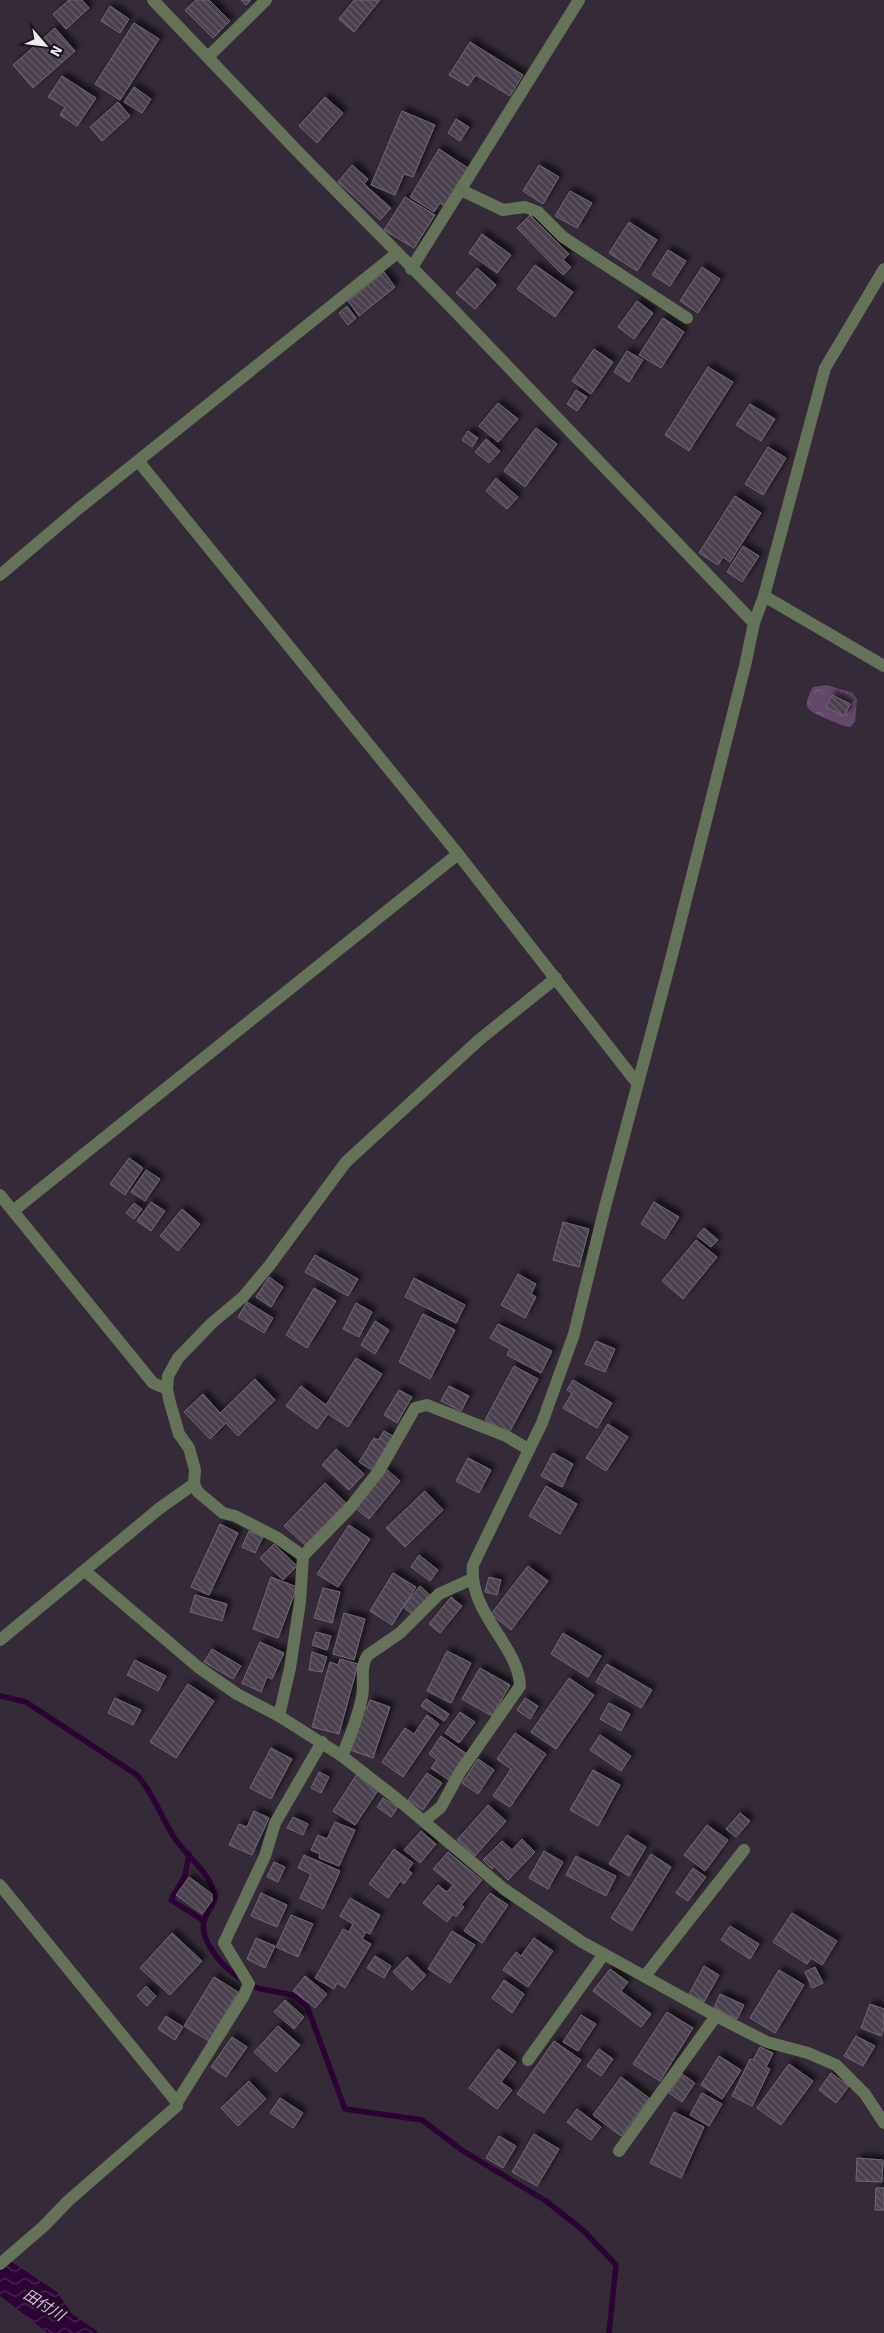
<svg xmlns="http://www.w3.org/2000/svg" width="884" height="2333" font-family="Signika,'Noto Sans JP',sans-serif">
<defs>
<pattern id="forest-crowns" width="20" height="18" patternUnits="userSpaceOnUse" patternTransform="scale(1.25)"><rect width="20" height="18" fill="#624869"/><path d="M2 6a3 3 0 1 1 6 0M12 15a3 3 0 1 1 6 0" fill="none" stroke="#79627f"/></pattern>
<pattern id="water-waves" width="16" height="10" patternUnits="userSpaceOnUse" patternTransform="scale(1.25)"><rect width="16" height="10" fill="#2b0335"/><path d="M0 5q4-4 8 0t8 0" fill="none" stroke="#4a2853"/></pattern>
<pattern id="building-back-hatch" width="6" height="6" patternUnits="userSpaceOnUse" patternTransform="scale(1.25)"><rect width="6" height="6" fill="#4b404e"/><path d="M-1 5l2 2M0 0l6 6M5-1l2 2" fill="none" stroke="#655c68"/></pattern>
<filter id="shadow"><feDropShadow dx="4.5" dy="-4.5" stdDeviation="2.5" flood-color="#0009"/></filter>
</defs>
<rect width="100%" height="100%" fill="#352b38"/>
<!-- forest -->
<path fill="url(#forest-crowns)" d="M 827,685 L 853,693 L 857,699 L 855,722 L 850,727 C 841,726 835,722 827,719 C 807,710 801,709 813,687 Z"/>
<!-- water -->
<polygon fill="url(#water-waves)" points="0,2254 57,2292 72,2314 100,2333 48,2333 0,2296"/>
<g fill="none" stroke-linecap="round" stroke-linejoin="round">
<!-- stream -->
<g stroke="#2b0335" stroke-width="5.5">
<path d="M 0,1696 L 26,1702 L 137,1775 C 153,1793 160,1814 172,1834 C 183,1854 208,1869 214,1893 C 217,1904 207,1910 204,1921 C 199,1942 225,1969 241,1979"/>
<polyline points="189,1854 185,1876 171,1900 204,1921"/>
<polyline points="252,1986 261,1989 293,1995 307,2006 345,2109 422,2120 463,2151 546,2201 584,2231 616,2265 609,2333"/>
</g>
</g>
<!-- building -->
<g fill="url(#building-back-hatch)" stroke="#726775" filter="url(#shadow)">
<polygon points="69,0 82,0 89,8 66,29 53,14"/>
<polygon points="196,0 209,0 230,21 213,38 185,10"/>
<polygon points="241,0 251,0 246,5"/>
<polygon points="354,0 380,0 354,32 339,19"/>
<polygon points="110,6 129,19 120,33 101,21"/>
<polygon points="134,23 159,39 120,100 95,84"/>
<polygon points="55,28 75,51 33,88 13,65"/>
<polygon points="470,42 523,75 510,96 476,75 468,86 449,75"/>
<polygon points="62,76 96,98 77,126 60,115 65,107 48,97"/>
<polygon points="134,87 151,99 142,113 124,102"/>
<polygon points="325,97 343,113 317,143 299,126"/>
<polygon points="118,102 130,116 102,141 90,127"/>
<polygon points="402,111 435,125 413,177 404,174 395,195 371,185"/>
<polygon points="456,119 469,127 460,141 448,133"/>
<polygon points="439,149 468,168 444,206 440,203 434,212 410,197"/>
<polygon points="352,165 368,179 364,184 391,208 380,220 338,182"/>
<polygon points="539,165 559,177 543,204 523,191"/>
<polygon points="570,191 592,203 577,228 555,216"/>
<polygon points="405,197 435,215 414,248 384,230"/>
<polygon points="530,215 569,254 563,260 571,267 563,275 517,228"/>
<polygon points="629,222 657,240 637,271 609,253"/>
<polygon points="482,234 511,255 497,273 469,253"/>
<polygon points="668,250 686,261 670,286 652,275"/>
<polygon points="535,265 573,292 555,317 517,289"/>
<polygon points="702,267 720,279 698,313 680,301"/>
<polygon points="477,268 496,285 475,309 456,293"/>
<polygon points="384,272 395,287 359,316 348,301"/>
<polygon points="637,301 653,313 634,339 618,327"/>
<polygon points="347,306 356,318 348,325 339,313"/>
<polygon points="663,318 684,332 661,368 639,355"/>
<polygon points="594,349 613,362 591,394 572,381"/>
<polygon points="627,351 643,360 629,382 614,372"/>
<polygon points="708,367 733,382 689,451 665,435"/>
<polygon points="576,390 587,397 577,411 567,404"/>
<polygon points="498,403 518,419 498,442 479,426"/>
<polygon points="750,404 775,419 761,441 736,425"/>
<polygon points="536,428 557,444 525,487 504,471"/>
<polygon points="468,431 478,438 472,447 462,440"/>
<polygon points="486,439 500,451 489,463 475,452"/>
<polygon points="768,447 786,458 763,495 745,484"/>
<polygon points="496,478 518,497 507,509 486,491"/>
<polygon points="735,496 761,513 730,562 723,557 718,565 699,553"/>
<polygon points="743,546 759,556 742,582 727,572"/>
<polygon points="832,695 850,704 844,716 826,707"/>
<polygon points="129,1158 143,1168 125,1195 110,1184"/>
<polygon points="146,1170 160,1179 145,1201 131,1192"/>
<polygon points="151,1202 165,1211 151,1231 137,1221"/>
<polygon points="654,1202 679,1217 665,1239 641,1224"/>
<polygon points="134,1203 142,1209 134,1219 126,1213"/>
<polygon points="182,1209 200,1224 178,1251 160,1236"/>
<polygon points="563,1222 589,1229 579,1267 553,1260"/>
<polygon points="704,1228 718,1240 711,1247 697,1236"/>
<polygon points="696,1240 717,1257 683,1299 662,1281"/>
<polygon points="315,1255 358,1279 348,1296 305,1272"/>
<polygon points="518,1274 536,1284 531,1294 536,1297 525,1318 501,1305"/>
<polygon points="269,1277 283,1287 271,1307 256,1297"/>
<polygon points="414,1278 465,1305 456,1323 405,1297"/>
<polygon points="314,1288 336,1301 307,1348 286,1335"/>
<polygon points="247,1302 273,1318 264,1333 238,1317"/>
<polygon points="356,1303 372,1312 359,1337 343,1329"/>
<polygon points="423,1314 455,1330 430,1379 399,1362"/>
<polygon points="375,1321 389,1330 375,1354 361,1345"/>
<polygon points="498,1324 552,1351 541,1373 507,1355 510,1349 490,1338"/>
<polygon points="596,1341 615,1349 605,1372 585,1364"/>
<polygon points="356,1358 382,1374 348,1427 328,1414 317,1429 286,1406 301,1386 326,1405"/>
<polygon points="514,1366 538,1379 509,1433 485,1420"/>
<polygon points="255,1379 275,1400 238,1436 226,1423 210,1439 184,1412 203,1394 220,1413"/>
<polygon points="573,1380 612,1403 597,1428 563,1408 572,1393 567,1390"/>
<polygon points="449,1386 469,1396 461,1411 441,1401"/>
<polygon points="399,1390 412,1397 397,1423 384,1415"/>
<polygon points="608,1424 628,1437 606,1471 586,1458"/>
<polygon points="384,1431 393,1436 372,1470 359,1462 374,1438 378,1440"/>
<polygon points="336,1449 364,1474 349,1490 322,1465"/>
<polygon points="553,1453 573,1464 562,1487 541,1476"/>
<polygon points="468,1458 491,1470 479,1493 456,1481"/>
<polygon points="386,1469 400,1481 369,1519 355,1508"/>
<polygon points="325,1483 346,1503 305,1545 284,1526"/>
<polygon points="546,1486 577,1504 560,1534 529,1516"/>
<polygon points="425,1491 443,1510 405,1547 386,1528"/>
<polygon points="220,1524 238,1533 209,1595 191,1587"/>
<polygon points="349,1525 370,1539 338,1587 317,1574"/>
<polygon points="249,1531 263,1537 255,1553 242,1547"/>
<polygon points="274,1544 297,1566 283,1580 260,1558"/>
<polygon points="419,1555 438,1570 430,1581 411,1567"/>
<polygon points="528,1566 548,1581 511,1630 491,1614"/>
<polygon points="393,1573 416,1587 392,1625 370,1611"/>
<polygon points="271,1577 297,1587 278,1638 253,1629"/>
<polygon points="489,1577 501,1580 497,1595 485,1592"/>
<polygon points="420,1586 430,1595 413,1615 403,1607"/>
<polygon points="323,1588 340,1592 332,1623 314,1618"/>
<polygon points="195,1595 227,1604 222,1621 190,1612"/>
<polygon points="451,1597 462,1606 440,1633 429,1624"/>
<polygon points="344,1613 365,1619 354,1660 333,1654"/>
<polygon points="316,1632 331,1636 327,1650 312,1645"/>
<polygon points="563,1633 601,1656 588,1677 551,1654"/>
<polygon points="260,1642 284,1653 272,1679 267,1677 261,1692 242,1683"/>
<polygon points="212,1649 241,1666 233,1679 204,1662"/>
<polygon points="447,1651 471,1663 451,1703 427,1691"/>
<polygon points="312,1652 327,1657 322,1672 309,1670"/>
<polygon points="340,1659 358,1664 339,1734 312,1727 330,1662 338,1665"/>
<polygon points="135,1660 166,1676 158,1691 127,1675"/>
<polygon points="607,1664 652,1690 641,1708 596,1682"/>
<polygon points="480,1668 510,1685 492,1716 462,1699"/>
<polygon points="569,1678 594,1695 556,1749 531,1732"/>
<polygon points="188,1684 214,1701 176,1758 150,1742"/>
<polygon points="115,1698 141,1710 133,1725 108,1713"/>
<polygon points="525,1698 538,1706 530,1719 517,1710"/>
<polygon points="426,1699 449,1714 444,1721 421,1706"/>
<polygon points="370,1700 390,1707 373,1758 350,1750 364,1707 367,1708"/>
<polygon points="609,1703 630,1714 621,1731 600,1719"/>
<polygon points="460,1712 475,1722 459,1743 445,1733"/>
<polygon points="427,1715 439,1724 403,1777 382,1762 405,1728 414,1734"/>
<polygon points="515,1733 546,1754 510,1807 493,1796 511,1769 497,1759"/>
<polygon points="600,1735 631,1756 621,1771 590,1750"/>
<polygon points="441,1736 467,1754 449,1780 431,1768 437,1760 429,1754"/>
<polygon points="271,1748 292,1759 271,1799 250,1788"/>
<polygon points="478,1759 494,1770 478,1794 462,1783"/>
<polygon points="593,1770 620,1785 598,1826 570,1810"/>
<polygon points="319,1772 329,1777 321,1793 311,1788"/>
<polygon points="427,1773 442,1783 423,1810 408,1800"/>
<polygon points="357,1774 379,1789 355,1825 333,1811"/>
<polygon points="383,1798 398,1807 391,1817 377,1807"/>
<polygon points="488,1805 506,1821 475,1856 457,1840"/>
<polygon points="254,1811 269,1818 252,1855 229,1845 239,1824 247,1827"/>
<polygon points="740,1813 750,1821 736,1837 726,1829"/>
<polygon points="293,1817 308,1824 303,1835 287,1828"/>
<polygon points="335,1822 355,1830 339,1866 319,1858 320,1854 311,1850 318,1835 327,1839"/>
<polygon points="707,1825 728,1840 705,1871 684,1855"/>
<polygon points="421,1831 436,1844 420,1863 404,1850"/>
<polygon points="627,1835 646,1847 629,1876 609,1864"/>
<polygon points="522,1839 535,1852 508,1880 494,1866 492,1869 483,1860 502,1841 512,1850"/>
<polygon points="394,1849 413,1863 408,1870 412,1873 404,1884 400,1881 388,1898 369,1884"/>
<polygon points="544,1851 563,1862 548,1889 529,1878"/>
<polygon points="448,1852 482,1880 461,1905 464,1907 456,1917 453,1914 447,1922 423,1903 438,1885 447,1892 453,1885 433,1869"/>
<polygon points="651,1854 671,1867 632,1931 611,1918"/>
<polygon points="304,1855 340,1871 323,1909 300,1898 311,1874 298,1868"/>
<polygon points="576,1856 616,1876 606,1896 566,1875"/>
<polygon points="274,1862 285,1867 278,1882 267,1877"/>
<polygon points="693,1868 706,1877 688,1901 676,1893"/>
<polygon points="189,1877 212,1894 212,1901 202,1914 176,1895"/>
<polygon points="261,1893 287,1905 277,1927 251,1916"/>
<polygon points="490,1893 508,1905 482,1943 464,1931"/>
<polygon points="350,1898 380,1915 370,1934 366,1932 362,1939 371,1944 345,1988 337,1983 334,1989 315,1978 343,1929 349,1932 353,1924 340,1916"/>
<polygon points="792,1913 837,1941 822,1965 811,1958 807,1964 773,1942"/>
<polygon points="291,1915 313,1924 298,1957 276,1947"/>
<polygon points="730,1926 759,1944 750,1959 721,1940"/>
<polygon points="452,1931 475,1945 450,1983 428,1969"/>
<polygon points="172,1933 202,1961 170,1995 140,1968"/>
<polygon points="256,1938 275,1946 265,1968 247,1959"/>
<polygon points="534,1938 553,1951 528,1987 503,1970 516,1952 521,1956"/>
<polygon points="375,1956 391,1966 384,1978 367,1968"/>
<polygon points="407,1957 426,1975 412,1990 393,1972"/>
<polygon points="704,1966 719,1975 704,2002 689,1994"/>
<polygon points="815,1967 823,1983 812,1988 805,1972"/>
<polygon points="610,1969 628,1982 621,1991 651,2014 641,2027 593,1991"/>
<polygon points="779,1970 804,1985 775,2033 750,2018"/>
<polygon points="305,1976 327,1994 315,2008 293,1991"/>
<polygon points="214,1977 238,1992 209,2041 184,2026"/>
<polygon points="504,1980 524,1994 512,2013 492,1998"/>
<polygon points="146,1986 156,1996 147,2006 137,1996"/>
<polygon points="720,1994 744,2005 737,2019 714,2008"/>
<polygon points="285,2000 304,2017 294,2029 274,2012"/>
<polygon points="870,2004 884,2009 884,2028 881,2036 861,2028"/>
<polygon points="667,2012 693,2028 660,2081 633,2064"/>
<polygon points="581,2015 596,2024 578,2051 563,2042"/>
<polygon points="166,2016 183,2027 175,2040 158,2029"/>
<polygon points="278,2026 300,2045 276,2072 254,2052"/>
<polygon points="856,2036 875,2046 863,2066 844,2056"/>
<polygon points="232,2037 247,2047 226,2077 211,2067"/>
<polygon points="554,2041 581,2060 544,2113 517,2094"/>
<polygon points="760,2047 773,2053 766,2067 770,2069 752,2106 732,2096 750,2059 753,2060"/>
<polygon points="498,2049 516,2062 501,2082 512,2090 497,2109 469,2088"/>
<polygon points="599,2049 613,2059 601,2076 587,2066"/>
<polygon points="719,2056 741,2070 722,2099 701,2085"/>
<polygon points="789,2064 813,2081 781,2125 757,2108"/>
<polygon points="831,2073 849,2086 836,2103 819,2090"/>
<polygon points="682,2074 695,2083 682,2102 669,2093"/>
<polygon points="621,2077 649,2098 621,2136 593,2115"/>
<polygon points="249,2081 266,2099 238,2126 221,2108"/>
<polygon points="702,2093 722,2104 709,2126 690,2115"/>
<polygon points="280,2098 303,2113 293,2128 270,2113"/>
<polygon points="577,2109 601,2127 591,2140 567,2122"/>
<polygon points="674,2112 704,2127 681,2178 650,2163"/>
<polygon points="534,2134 559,2149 537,2186 512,2172"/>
<polygon points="499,2136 516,2146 503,2168 486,2158"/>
<polygon points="857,2158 883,2160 882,2182 856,2181"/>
<polygon points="876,2188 884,2188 884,2210 875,2210"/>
</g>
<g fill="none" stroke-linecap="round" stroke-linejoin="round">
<!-- street -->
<g stroke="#647258" stroke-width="12">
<polyline points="153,0 302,156 448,304 754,623"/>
<polyline points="208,57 266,0"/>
<polyline points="461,190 503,210 525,207 538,212 563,237 575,245 687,318"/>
<polyline points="411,269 579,0"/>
<polyline points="139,462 458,854 637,1083"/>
<polyline points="0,575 78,509 396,254"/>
<polyline points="764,596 884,666"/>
<polyline points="0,1195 153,1383 167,1389"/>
<polyline points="13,1211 458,854"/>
<polyline points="303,1556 276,1537 235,1516 223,1513 198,1492 194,1484 195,1470 189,1448 179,1434 170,1403 167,1389 168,1376 178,1358 212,1323 243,1297 269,1266 346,1162 479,1040 556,978"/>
<polyline points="85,1571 198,1667 237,1694 279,1716 342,1756 396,1798 504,1889 582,1942 716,2016 767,2042 808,2053 836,2065 865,2094 884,2123"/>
<polyline points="0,1640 160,1508 194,1484"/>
<polyline points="279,1716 290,1668 300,1602 303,1556 349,1509 379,1471 415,1408 427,1405 506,1436 528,1449"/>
<path d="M 342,1756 C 350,1737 358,1717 362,1697 C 365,1683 359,1667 368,1655 L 400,1633 L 439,1594 L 472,1579"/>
<path d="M 424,1821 L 441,1807 L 460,1772 L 520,1686 C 519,1646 468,1613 473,1565 L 542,1423 L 574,1334 L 605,1207 L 671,959 L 745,666 L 754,623 L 764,596 L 825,368 L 884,269"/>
<polyline points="0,1885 175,2100 177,2106 68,2201 44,2226 0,2264"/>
<polyline points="645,1976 744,1850"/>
<polyline points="528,2060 604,1954"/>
<polyline points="176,2104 243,1997 249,1984 224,1943 265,1856 275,1823 322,1742"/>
<polyline points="619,2151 716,2016"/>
</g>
</g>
<g text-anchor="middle" stroke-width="4" stroke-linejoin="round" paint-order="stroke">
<!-- water labels -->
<g font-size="15" font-style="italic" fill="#ecadfc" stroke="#1a161b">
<text transform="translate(44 2305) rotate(32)" y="5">田付川</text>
</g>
</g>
<!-- north arrow -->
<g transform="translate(45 45) rotate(118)" stroke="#1a161b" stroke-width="4" paint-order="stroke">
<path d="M0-4L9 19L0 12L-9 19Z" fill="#eee8f0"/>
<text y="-8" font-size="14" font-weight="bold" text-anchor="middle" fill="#eee8f0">N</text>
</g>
</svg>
